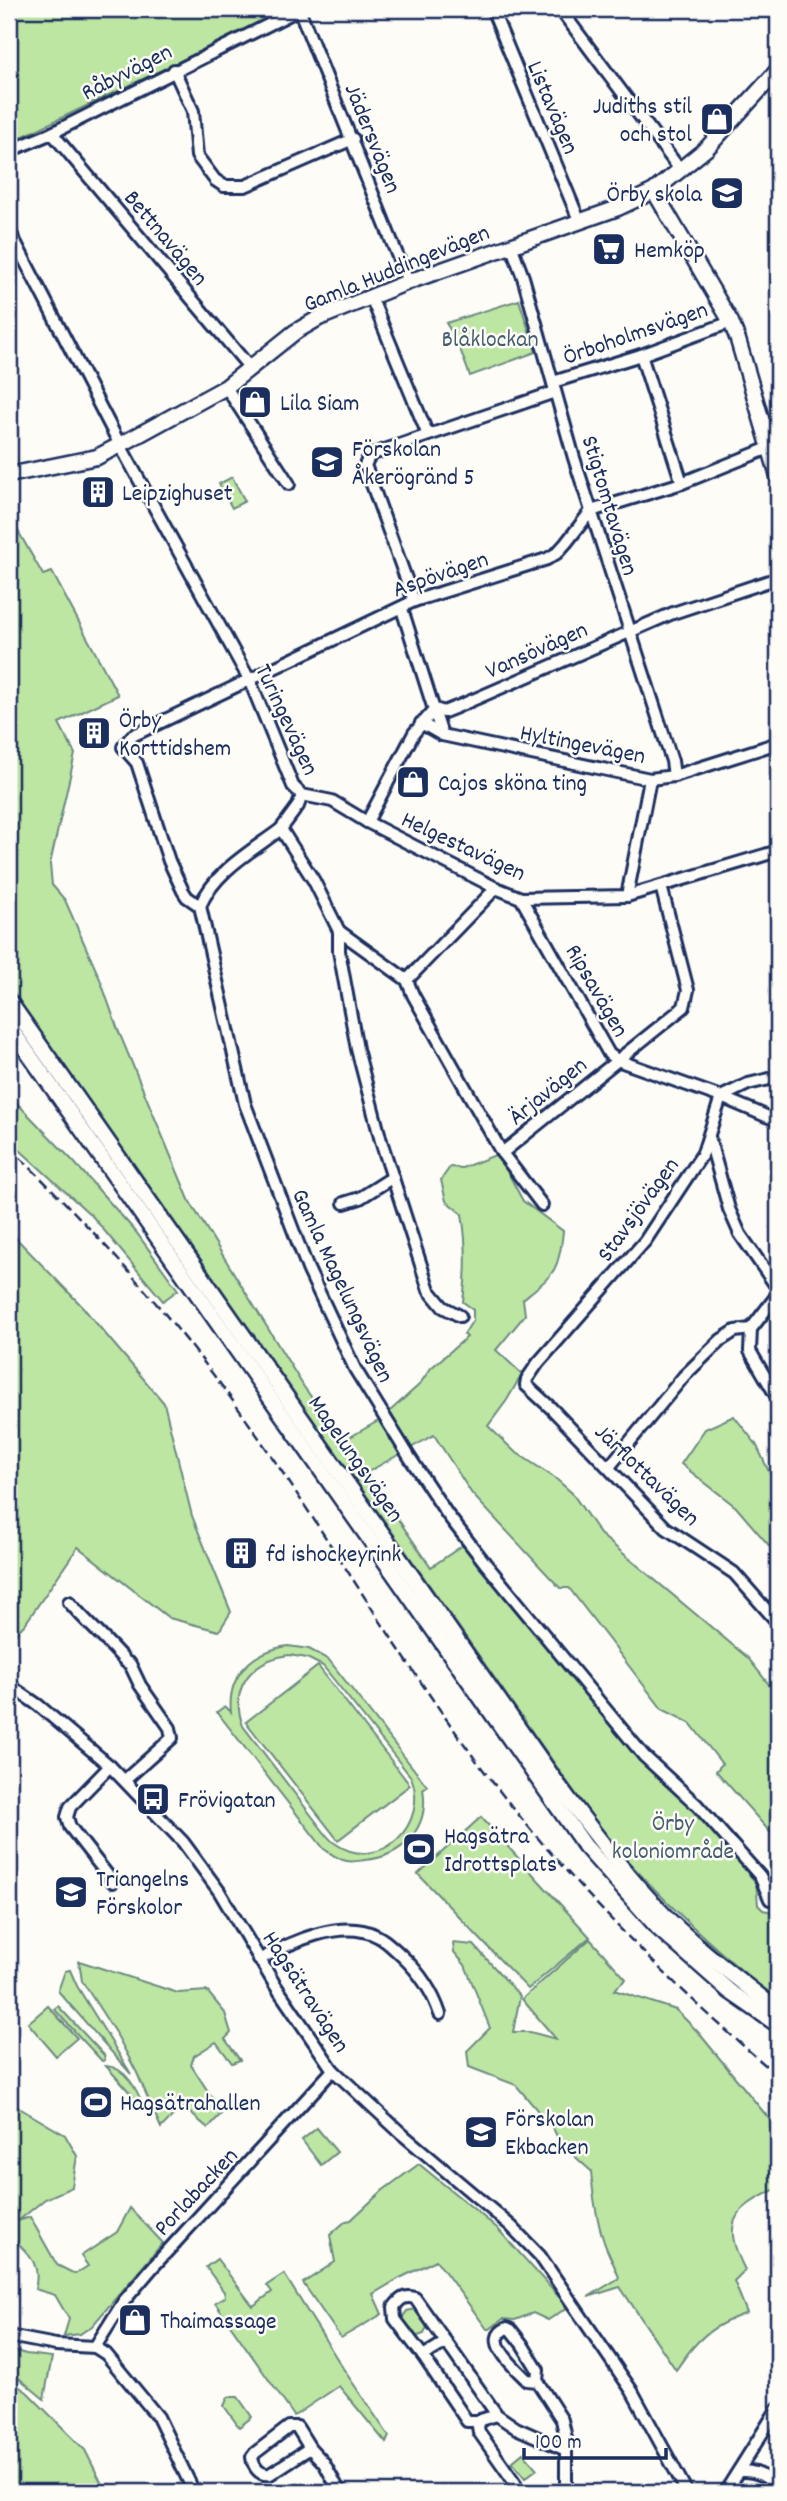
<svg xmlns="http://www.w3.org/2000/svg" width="787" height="2501" font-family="Dekko,sans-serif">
<rect width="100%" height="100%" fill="#fdfcf7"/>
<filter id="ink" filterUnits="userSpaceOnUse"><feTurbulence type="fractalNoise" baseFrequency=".0143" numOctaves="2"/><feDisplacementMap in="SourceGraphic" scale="14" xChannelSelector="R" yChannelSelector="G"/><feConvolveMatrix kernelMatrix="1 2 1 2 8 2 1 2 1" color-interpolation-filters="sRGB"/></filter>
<g filter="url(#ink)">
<!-- green -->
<g fill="#bde6a2" stroke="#6c8a80" stroke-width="2" fill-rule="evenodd">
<polygon points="9,9 289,9 9,143"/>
<polygon points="519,300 536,352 470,376 457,341 446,323"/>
<polygon points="232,477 245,501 232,508 219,484"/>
<path d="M 9,515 L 43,575 L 52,572 L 118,695 L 59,723 L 75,754 L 50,864 L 52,885 L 65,900 L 100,979 L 118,1030 L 190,1202 L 304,1387 L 343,1441 L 380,1420 L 419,1385 L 431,1368 L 467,1337 L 464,1334 L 473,1320 L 473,1309 L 463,1302 C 467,1272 467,1244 462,1214 L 446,1201 L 441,1180 L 450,1167 L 462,1168 L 498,1154 L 523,1201 L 563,1231 C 559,1272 554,1274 523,1299 L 525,1315 L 496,1350 L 522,1374 L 507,1400 L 488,1426 L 514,1451 L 555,1478 L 572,1493 L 600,1534 L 748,1658 L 778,1696 L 778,1841 L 716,1771 L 722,1764 L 690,1723 L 662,1709 L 569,1588 L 560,1588 L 472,1494 L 434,1435 L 366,1473 L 431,1567 L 463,1545 L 639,1760 L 691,1808 L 756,1880 L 758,1905 L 763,1910 L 778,1913 L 778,2000 C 715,1951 659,1897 606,1837 L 9,986 Z"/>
<polygon points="9,1095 73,1161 136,1232 178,1290 163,1301 93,1217 9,1140"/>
<polygon points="9,1231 80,1304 164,1403 192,1516 231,1612 219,1631 169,1618 78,1547 25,1624 9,1640"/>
<polygon points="734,1416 756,1444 778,1491 778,1556 736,1507 681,1464 705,1429"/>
<path d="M 288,1646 L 309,1649 L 329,1660 L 427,1786 L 423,1789 C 430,1828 402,1857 365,1860 C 357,1861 350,1863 343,1860 C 336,1858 330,1853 324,1849 L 217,1712 L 225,1706 L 231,1712 C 227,1675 253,1651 288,1646 ZM 289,1655 L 307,1658 L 323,1666 L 411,1777 C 430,1824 380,1874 336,1844 C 331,1841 327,1836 324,1832 L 243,1726 C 229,1688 251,1660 289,1655 Z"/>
<polygon points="318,1666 410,1785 338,1840 246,1722"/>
<polygon points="481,1817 590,1937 528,1989 418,1874"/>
<path d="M 590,1939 L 626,1979 L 614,1990 L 676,2010 L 698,2032 L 770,2120 L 778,2126 L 778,2192 L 776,2189 C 731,2210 722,2224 745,2270 L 734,2281 L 747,2313 C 711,2326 697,2338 676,2370 L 620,2287 L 588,2297 L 619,2278 C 615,2265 608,2254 604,2242 C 596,2218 593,2196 591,2171 L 560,2143 L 554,2130 L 516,2085 L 469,2067 L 467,2051 L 490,2028 L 465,1965 L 454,1952 L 453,1943 L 474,1945 L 520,1996 L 513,2032 L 530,2032 L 556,2039 L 522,1999 Z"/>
<polygon points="79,1961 178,1993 207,1991 225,2013 231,2033 225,2039 240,2060 232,2063 216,2042 194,2056 191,2065 222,2113 208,2128 182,2106 161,2128 137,2073 118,2037 82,1981"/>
<polygon points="70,1970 77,1986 131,2074 58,1991 65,1971"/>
<polygon points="48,2006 77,2038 56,2056 28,2023"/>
<polygon points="58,2006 104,2055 105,2060 102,2061 54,2009"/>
<path d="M 106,2066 C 126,2067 137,2090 144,2107 L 132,2098 L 133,2096 Z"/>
<path d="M 9,2102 L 65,2135 L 77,2156 L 72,2187 L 45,2199 L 18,2221 L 30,2217 L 57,2265 L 75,2274 L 88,2266 L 81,2256 L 117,2232 L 130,2208 L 163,2243 L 92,2326 L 80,2334 L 64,2336 L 69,2319 L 55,2295 L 35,2289 C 42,2261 27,2254 9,2234 L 9,2224 L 11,2226 L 14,2224 L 9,2222 Z"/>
<polygon points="317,2128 337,2152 321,2165 302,2140"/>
<polygon points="419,2164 497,2228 568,2307 548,2320 533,2313 515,2320 503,2319 490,2329 487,2329 436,2260 400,2278 373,2294 382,2314 341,2338 303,2283 335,2262 330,2235 346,2221 351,2220 382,2191"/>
<polygon points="217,2259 253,2306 272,2292 267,2285 284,2274 346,2373 389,2436 386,2443 339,2386 294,2416 215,2303 225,2297 224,2292 206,2267"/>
<polygon points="415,2309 427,2327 424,2334 415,2337 402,2318 407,2311"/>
<polygon points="9,2349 26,2354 52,2357 44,2399 9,2370"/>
<polygon points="9,2380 27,2392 85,2450 106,2492 9,2492 9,2481 11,2479 9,2473"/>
<polygon points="228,2397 238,2397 252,2417 239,2427 224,2406"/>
<polygon points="523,2453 537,2469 525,2478 512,2462"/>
</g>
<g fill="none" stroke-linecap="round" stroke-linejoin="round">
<!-- stream -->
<polyline stroke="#6288b4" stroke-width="2.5" points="9,1048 10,1050"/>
<!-- street casing -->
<g stroke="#1b2f5e" stroke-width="16">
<g id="street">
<polyline points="299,9 408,282"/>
<polyline points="492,9 579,220"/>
<polyline points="560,9 681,171"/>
<polyline points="174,70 193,111 197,156 215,180 224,186 245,186 353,139"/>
<polyline points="52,133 250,368"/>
<polyline points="9,151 52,133 300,9"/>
<polyline points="9,230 120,445 250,681 293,786 302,795 298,806 281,829 314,881 339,931 339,951 357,1049 381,1141 429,1290 443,1307 460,1316"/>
<polyline points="511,245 523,277 574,458 672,761 674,776"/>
<polyline points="371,297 428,435"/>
<polyline points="641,355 682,483"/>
<polyline points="553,382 641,355 731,322"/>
<polyline points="226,387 289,484"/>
<polyline points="764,427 778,421"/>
<polyline points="769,448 682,483 591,511 566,543 557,553 547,559 414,601 132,736 123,747 137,763 169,861 183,891 187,897 200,906 245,1104 308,1269 355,1369 410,1458 447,1514 485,1563 644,1756 697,1805 760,1876 770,1899"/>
<polyline points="414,601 365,465 370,455 555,392"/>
<polyline points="402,609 442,735"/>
<polyline points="421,723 442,735 650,779 674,776 778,743"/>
<polyline points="302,795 332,801 367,822 496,888 521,898 627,896 778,851"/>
<polyline points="367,822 414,733 435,709 444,712 459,706 673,613 778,578"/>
<polyline points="627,896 650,779"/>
<polyline points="521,898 609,1054 617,1060 721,1097 778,1121"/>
<path d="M 200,906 C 215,871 252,851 281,829"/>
<polyline points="339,931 407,980 413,995 502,1153 542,1205"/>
<polyline points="407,980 496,888"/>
<polyline points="778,1077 748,1084 721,1097 703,1153 645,1241 538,1363 527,1379 526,1385 551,1408 666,1528 734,1573 778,1623"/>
<polyline points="709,1137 729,1209 740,1234 778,1289"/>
<polyline points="502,1153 684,1007 688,990 661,886"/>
<polyline points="344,1203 360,1198 393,1177"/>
<polyline points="778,1294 751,1329 750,1351 778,1399"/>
<polyline points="609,1467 684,1376 721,1340 735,1331 751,1329"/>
<path d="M 69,1602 C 87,1623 108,1641 126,1662 L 130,1664 L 140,1685 L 170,1728 L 172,1738 L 125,1780"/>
<polyline points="9,1685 38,1705 110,1766 183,1842 219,1891 275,1985 333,2070 402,2134 511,2226 540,2256 632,2391 687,2492"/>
<polyline points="110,1766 70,1807 67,1817 70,1827 113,1882"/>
<path d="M 259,1960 C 290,1942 342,1918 377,1936 C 386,1940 394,1949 402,1956 C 420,1973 432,1990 440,2014"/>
<polyline points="9,2336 56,2345 95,2347 106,2354 158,2417 194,2492"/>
<polyline points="95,2347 124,2301 152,2268 333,2070"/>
<path d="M 423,2356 L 395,2319 L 394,2307 C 400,2299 404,2295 415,2298 L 446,2342"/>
<path d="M 537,2381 L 527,2380 C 516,2369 481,2339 507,2328 L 511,2330 L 522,2344 L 538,2370 L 537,2381 L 562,2420 L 566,2438 L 566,2492"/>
<polyline points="497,2415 446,2342 423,2356 467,2421 477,2421 497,2415 516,2428 566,2450"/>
<polyline points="477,2421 479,2432 515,2483"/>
<path d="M 310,2448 L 270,2474 C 259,2476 253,2466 252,2457 L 255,2453 L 289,2427 L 297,2427 L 310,2448 L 324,2463 L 340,2492"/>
<path d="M 739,2471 C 756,2470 768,2476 778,2490"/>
<polyline points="725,2492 778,2408"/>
</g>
</g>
<!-- secondary casing -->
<g stroke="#1b2f5e" stroke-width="19">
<g id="secondary">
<polyline points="654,191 731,322 738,340 778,476"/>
<polyline points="9,475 97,457 120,445 226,387 295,332 319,318 408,282 618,208 654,191 707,148 778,70"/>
<path d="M 9,1001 L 559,1786 C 593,1832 627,1877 667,1918 C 701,1951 740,1981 778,2010"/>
<polyline points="9,1026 585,1846 659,1929 729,1991 778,2025"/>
</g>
</g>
<!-- street -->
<use href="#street" stroke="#fdfcf7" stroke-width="10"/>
<!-- secondary -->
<use href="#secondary" stroke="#fdfcf7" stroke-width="14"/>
<!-- rail -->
<path stroke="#1b2f5e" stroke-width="2.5" stroke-dasharray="10 5" stroke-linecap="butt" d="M 9,1147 C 89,1224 164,1307 230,1397 C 322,1524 399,1660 494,1784 C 578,1892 675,1988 778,2076"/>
</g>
</g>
<!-- icons -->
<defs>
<g id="shop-square" transform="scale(1.75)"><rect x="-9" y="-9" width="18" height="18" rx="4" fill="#1b2f5e" stroke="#fdfcf7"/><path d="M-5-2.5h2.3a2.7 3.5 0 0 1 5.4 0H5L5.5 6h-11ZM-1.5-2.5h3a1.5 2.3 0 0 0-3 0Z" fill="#fff"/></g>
<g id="school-square" transform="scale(1.75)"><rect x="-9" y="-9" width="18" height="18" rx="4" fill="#1b2f5e" stroke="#fdfcf7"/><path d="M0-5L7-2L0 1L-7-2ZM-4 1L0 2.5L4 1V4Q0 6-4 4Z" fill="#fff"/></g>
<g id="supermarket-square" transform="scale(1.75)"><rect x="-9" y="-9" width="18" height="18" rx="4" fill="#1b2f5e" stroke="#fdfcf7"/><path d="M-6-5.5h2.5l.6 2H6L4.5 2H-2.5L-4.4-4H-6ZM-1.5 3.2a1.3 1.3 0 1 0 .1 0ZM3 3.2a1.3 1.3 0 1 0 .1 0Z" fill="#fff"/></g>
<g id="building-square" transform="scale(1.75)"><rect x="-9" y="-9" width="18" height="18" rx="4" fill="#1b2f5e" stroke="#fdfcf7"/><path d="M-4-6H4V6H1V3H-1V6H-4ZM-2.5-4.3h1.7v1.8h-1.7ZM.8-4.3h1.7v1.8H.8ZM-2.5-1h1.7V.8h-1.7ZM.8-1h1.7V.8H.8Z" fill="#fff"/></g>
<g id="bus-square" transform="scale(1.75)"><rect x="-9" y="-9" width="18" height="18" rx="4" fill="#1b2f5e" stroke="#fdfcf7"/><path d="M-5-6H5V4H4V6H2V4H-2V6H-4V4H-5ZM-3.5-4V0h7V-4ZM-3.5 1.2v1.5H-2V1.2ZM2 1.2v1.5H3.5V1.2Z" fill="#fff"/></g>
<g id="stadium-square" transform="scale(1.75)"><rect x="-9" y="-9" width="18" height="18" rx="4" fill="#1b2f5e" stroke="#fdfcf7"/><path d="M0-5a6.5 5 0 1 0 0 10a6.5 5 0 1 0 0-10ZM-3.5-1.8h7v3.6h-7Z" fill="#fff"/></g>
</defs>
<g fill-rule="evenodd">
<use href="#shop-square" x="717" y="119"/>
<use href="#school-square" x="727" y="193"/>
<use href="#supermarket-square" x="609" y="249"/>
<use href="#shop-square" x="255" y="402"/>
<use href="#school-square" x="327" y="462"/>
<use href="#building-square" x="98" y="492"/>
<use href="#building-square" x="94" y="733"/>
<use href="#shop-square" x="413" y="782"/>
<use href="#building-square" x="241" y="1553"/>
<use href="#bus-square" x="153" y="1799"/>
<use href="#stadium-square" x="419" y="1849"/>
<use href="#school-square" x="71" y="1892"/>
<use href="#stadium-square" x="96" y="2102"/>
<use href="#school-square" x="481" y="2132"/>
<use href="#shop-square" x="135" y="2320"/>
</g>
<g text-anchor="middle" stroke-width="5" stroke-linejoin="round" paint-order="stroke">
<!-- street labels -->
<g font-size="24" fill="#1b2f5e" stroke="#fdfcf7">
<text transform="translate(126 71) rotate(-27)" y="8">Råbyvägen</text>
<text transform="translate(554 107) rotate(67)" y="8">Listavägen</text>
<text transform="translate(374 138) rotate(68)" y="8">Jädersvägen</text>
<text transform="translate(167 237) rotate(50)" y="8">Bettnavägen</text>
<text transform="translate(396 267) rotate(-22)" y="8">Gamla Huddingevägen</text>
<text transform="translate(635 332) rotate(-19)" y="8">Örboholmsvägen</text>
<text transform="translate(611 505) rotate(73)" y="8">Stigtomtavägen</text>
<text transform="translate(440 573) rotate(-19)" y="8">Aspövägen</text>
<text transform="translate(536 649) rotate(-24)" y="8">Vansövägen</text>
<text transform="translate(288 719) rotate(65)" y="8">Turingevägen</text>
<text transform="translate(583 743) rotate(11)" y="8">Hyltingevägen</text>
<text transform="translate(464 845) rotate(25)" y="8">Helgestavägen</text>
<text transform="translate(598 990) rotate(60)" y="8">Ripsavägen</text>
<text transform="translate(547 1090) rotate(-39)" y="8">Ärjavägen</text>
<text transform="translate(637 1209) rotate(-54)" y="8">Stavsjövägen</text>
<text transform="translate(344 1285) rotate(65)" y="8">Gamla Magelungsvägen</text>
<text transform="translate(357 1458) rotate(55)" y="8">Magelungsvägen</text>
<text transform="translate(648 1474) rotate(44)" y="8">Järflottavägen</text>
<text transform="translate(307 1991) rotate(57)" y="8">Hagsätravägen</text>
<text transform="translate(195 2191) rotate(-47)" y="8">Porlabacken</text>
</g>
<!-- poi labels -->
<g font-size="24" fill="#1b2f5e" stroke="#fdfcf7" text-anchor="start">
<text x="692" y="113" text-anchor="end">Judiths stil<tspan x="692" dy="28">och stol</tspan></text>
<text x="702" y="201" text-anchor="end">Örby skola</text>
<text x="634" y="257">Hemköp</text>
<text x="280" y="410">Lila Siam</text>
<text x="352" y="456">Förskolan<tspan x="352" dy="28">Åkerögränd 5</tspan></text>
<text x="122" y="500">Leipzighuset</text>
<text x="119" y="727">Örby<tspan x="119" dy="28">Korttidshem</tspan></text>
<text x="438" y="790">Cajos sköna ting</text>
<text x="266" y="1561">fd ishockeyrink</text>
<text x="178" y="1807">Frövigatan</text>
<text x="444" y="1843">Hagsätra<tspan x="444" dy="28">Idrottsplats</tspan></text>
<text x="96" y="1886">Triangelns<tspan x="96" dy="28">Förskolor</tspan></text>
<text x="120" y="2110">Hagsätrahallen</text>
<text x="505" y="2126">Förskolan<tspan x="505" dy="28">Ekbacken</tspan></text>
<text x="160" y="2328">Thaimassage</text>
</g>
<!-- park labels -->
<g font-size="24" fill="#445d6f" stroke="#fdfcf7">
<text x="490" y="346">Blåklockan</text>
<text x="673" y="1830">Örby<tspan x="673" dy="28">koloniområde</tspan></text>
</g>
</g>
<!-- margin -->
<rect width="787" height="2501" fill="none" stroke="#fdfcf7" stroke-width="35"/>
<rect x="18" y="18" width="752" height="2466" fill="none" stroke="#1b2f5e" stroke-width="2.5" filter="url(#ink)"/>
<!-- scale -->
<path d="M524 2448v10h142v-10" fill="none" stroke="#1b2f5e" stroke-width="3.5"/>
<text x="535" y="2448" font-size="21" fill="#1b2f5e" stroke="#fdfcf7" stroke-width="5" paint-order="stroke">100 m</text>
</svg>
